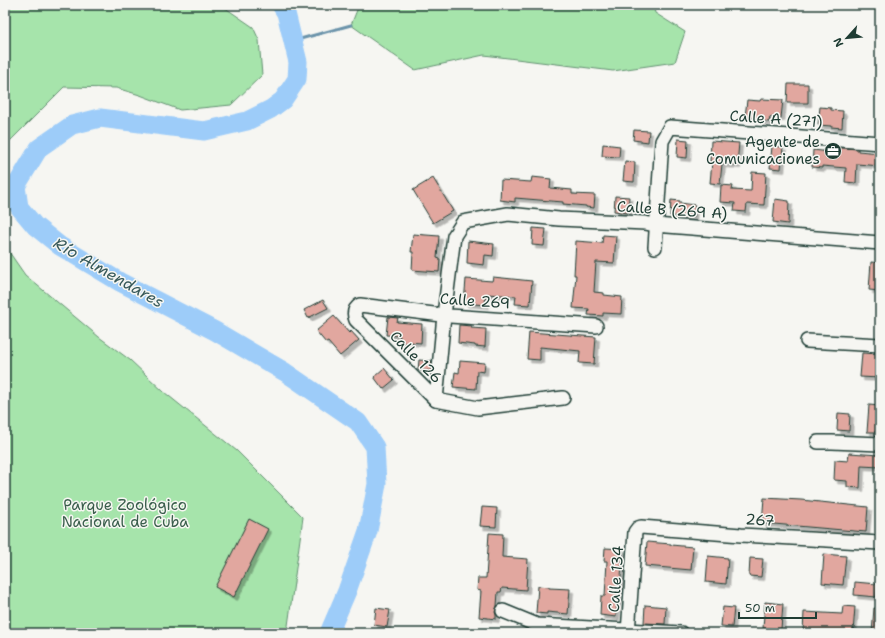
<svg xmlns="http://www.w3.org/2000/svg" width="885" height="638" font-family="'Shantell Sans',sans-serif">
<defs>
<filter id="shadow"><feDropShadow dx="3.5" dy="3.5" stdDeviation="0" flood-color="#0004"/></filter>
</defs>
<rect width="100%" height="100%" fill="#f6f6f2"/>
<filter id="ink" filterUnits="userSpaceOnUse"><feTurbulence type="fractalNoise" baseFrequency=".025" numOctaves="2"/><feDisplacementMap in="SourceGraphic" scale="8" xChannelSelector="R" yChannelSelector="G"/><feConvolveMatrix kernelMatrix="1 2 1 2 8 2 1 2 1" color-interpolation-filters="sRGB"/></filter>
<g filter="url(#ink)">
<!-- green -->
<g fill="#a6e4ab" stroke="#629070">
<polygon points="5,5 221,5 253,27 259,40 262,75 231,105 180,110 140,95 116,88 64,87 5,146"/>
<polygon points="359,5 653,5 655,13 685,32 675,62 613,71 484,55 415,70 351,25"/>
<polygon points="5,246 25,275 99,337 130,360 164,392 237,451 303,517 287,633 5,633"/>
</g>
<g fill="none" stroke-linecap="round" stroke-linejoin="round">
<!-- stream -->
<polyline stroke="#6b93aa" stroke-width="3" points="293,41 351,25"/>
<!-- river -->
<polyline stroke="#9dccf9" stroke-width="19" points="281,5 286,13 298,62 297,79 283,100 271,109 247,121 204,131 100,118 72,125 39,148 16,186 19,207 35,226 60,246 120,282 215,331 285,372 358,422 375,447 377,484 368,531 347,591 329,633"/>
</g>
<!-- building -->
<g fill="#e1a79f" stroke="#1f3d34" filter="url(#shadow)">
<polygon points="788,84 808,84 808,103 787,103"/>
<polygon points="761,99 783,100 781,118 770,117 769,122 759,121 759,118 745,117 747,100 760,101"/>
<polygon points="820,107 831,108 831,110 843,111 842,128 831,127 831,126 818,125"/>
<polygon points="634,130 649,131 648,142 633,140"/>
<polygon points="678,139 688,140 687,158 677,157"/>
<polygon points="711,141 739,143 737,165 722,164 720,184 710,183 712,162 710,162"/>
<polygon points="603,144 620,146 619,157 602,156"/>
<polygon points="772,146 783,147 781,169 770,168"/>
<polygon points="831,147 858,149 858,151 880,153 880,166 857,164 856,183 845,182 846,168 822,166 822,168 812,167 813,150 830,152"/>
<polygon points="625,161 635,162 634,182 623,181"/>
<polygon points="752,172 766,173 764,205 747,204 746,212 734,211 735,203 720,202 721,185 733,186 732,190 751,191"/>
<polygon points="532,177 551,179 550,188 572,190 572,194 595,195 594,208 586,207 586,206 563,204 563,202 515,198 515,202 500,200 501,180 531,182"/>
<polygon points="433,178 453,211 433,223 413,190"/>
<polygon points="615,196 629,197 628,213 614,211"/>
<polygon points="775,199 789,201 788,224 773,222"/>
<polygon points="671,200 680,201 680,203 695,205 694,217 670,216"/>
<polygon points="533,228 546,229 544,246 532,245"/>
<polygon points="413,234 439,236 437,258 440,259 439,272 412,270 413,252 411,252"/>
<polygon points="603,235 616,236 614,263 596,262 594,292 604,293 604,295 622,297 621,314 603,313 603,316 588,315 589,309 573,308 576,275 574,275 576,241 602,243"/>
<polygon points="468,241 494,244 493,256 485,255 484,265 467,263"/>
<polygon points="871,262 880,263 880,291 869,290"/>
<polygon points="493,277 532,281 530,305 515,304 516,296 486,294 485,305 464,303 466,279 492,281"/>
<polygon points="323,300 328,308 308,318 304,310"/>
<polygon points="334,316 349,333 351,331 359,340 340,356 328,342 326,343 316,331"/>
<polygon points="388,317 398,318 397,322 422,324 421,343 409,342 409,343 399,343 400,336 386,335"/>
<polygon points="459,325 472,326 471,328 486,329 485,347 475,346 475,345 458,343"/>
<polygon points="529,332 596,337 594,364 579,363 580,351 561,349 540,347 540,360 527,359"/>
<polygon points="862,353 880,354 880,378 860,377"/>
<polygon points="419,360 432,361 431,371 418,370"/>
<polygon points="460,361 485,363 484,372 477,371 476,389 453,387 455,372 459,373"/>
<polygon points="384,368 394,380 383,389 374,377"/>
<polygon points="869,405 880,406 878,432 867,432"/>
<polygon points="838,413 850,414 849,431 837,430"/>
<polygon points="849,453 880,455 880,467 861,466 860,488 847,487 847,481 834,480 835,460 848,461"/>
<polygon points="764,498 801,500 868,507 866,532 762,523"/>
<polygon points="482,507 497,508 496,527 480,526"/>
<polygon points="249,519 268,529 234,597 215,587"/>
<polygon points="489,533 503,534 502,557 528,559 526,590 502,588 501,592 498,592 497,606 495,612 496,615 496,619 479,617 481,591 477,590 478,578 486,578"/>
<polygon points="647,542 671,544 671,545 693,547 691,570 645,566"/>
<polygon points="605,548 623,549 620,591 618,591 616,617 600,615 601,596 605,596 607,561 604,561"/>
<polygon points="824,554 846,556 843,585 822,583"/>
<polygon points="708,556 728,558 726,584 706,582"/>
<polygon points="750,558 763,559 761,577 749,576"/>
<polygon points="855,582 877,584 876,597 854,595"/>
<polygon points="538,586 549,587 549,588 570,589 568,614 547,612 547,614 536,613"/>
<polygon points="765,602 783,604 781,629 763,628"/>
<polygon points="645,605 666,607 665,624 644,623"/>
<polygon points="843,606 855,607 853,633 834,632 834,633 828,633 803,631 804,612 842,614"/>
<polygon points="723,607 734,608 732,627 721,626"/>
<polygon points="376,608 390,610 387,627 374,625"/>
<polygon points="874,608 880,609 880,633 872,633"/>
</g>
<g fill="none" stroke-linecap="round" stroke-linejoin="round">
<!-- minor casing -->
<g stroke="#1f3d34" stroke-width="16">
<g id="minor">
<polyline points="655,247 662,141 670,127 880,143"/>
<polyline points="807,341 880,345"/>
<path d="M 563,398 L 478,408 L 436,400 L 356,320 C 353,313 354,309 360,305 L 450,316 L 596,326"/>
<polyline points="436,400 444,315 454,236 463,222 508,214 559,219 645,223 655,225 880,243"/>
<polyline points="818,442 832,442 880,444"/>
<polyline points="503,611 537,625 681,633"/>
<polyline points="628,633 635,532 638,528 641,527 741,535 880,543"/>
</g>
</g>
<!-- minor -->
<use href="#minor" stroke="#f6f6f2" stroke-width="13"/>
</g>
</g>
<!-- icons -->
<defs>
<g id="office-disc" transform="scale(0.9)"><circle r="9.5" fill="#1f3d34" stroke="#f6f6f2"/><path d="M-6-3h4V-5.5h4V-3h4V5H-6ZM-1-4.5V-3h2v-1.5ZM-6 0V1H6V0Z" fill="#fff"/></g>
</defs>
<g fill-rule="evenodd">
<use href="#office-disc" x="833" y="151"/>
</g>
<g text-anchor="middle" stroke-width="3" stroke-linejoin="round" paint-order="stroke">
<!-- street labels -->
<g font-size="15" fill="#1f3d34" stroke="#f6f6f2">
<text transform="translate(776 119) rotate(4)" y="5">Calle A (271)</text>
<text transform="translate(672 210) rotate(4)" y="5">Calle B (269 A)</text>
<text transform="translate(475 301) rotate(4)" y="5">Calle 269</text>
<text transform="translate(416 357) rotate(45)" y="5">Calle 126</text>
<text transform="translate(760 520) rotate(4)" y="5">267</text>
<text transform="translate(616 579) rotate(-86)" y="5">Calle 134</text>
</g>
<!-- poi labels -->
<g font-size="15" fill="#1f3d34" stroke="#f6f6f2" text-anchor="end">
<text x="820" y="147">Agente de<tspan x="820" dy="17">Comunicaciones</tspan></text>
</g>
<!-- park labels -->
<g font-size="15" fill="#3a5e4c" stroke="#f6f6f2">
<text x="125" y="510">Parque Zoológico<tspan x="125" dy="17">Nacional de Cuba</tspan></text>
</g>
<!-- water labels -->
<g font-size="16" font-style="italic" fill="#385a5b" stroke="#f6f6f2">
<text transform="translate(109 272) rotate(30)" y="6">Río Almendares</text>
</g>
</g>
<!-- margin -->
<rect width="885" height="638" fill="none" stroke="#f6f6f2" stroke-width="20"/>
<rect x="10" y="10" width="865" height="618" fill="none" stroke="#1f3d34" stroke-width="1.5" filter="url(#ink)"/>
<!-- north arrow -->
<g transform="translate(847 38) rotate(243)" stroke="#f6f6f2" stroke-width="3" paint-order="stroke">
<path d="M0-3L7 15L0 10L-7 15Z" fill="#1f3d34"/>
<text y="-6" font-size="11" font-weight="bold" text-anchor="middle" fill="#1f3d34">N</text>
</g>
<!-- scale -->
<path d="M739 612v6h77v-6" fill="none" stroke="#1f3d34" stroke-width="2"/>
<text x="745" y="612" font-size="12" fill="#1f3d34" stroke="#f6f6f2" stroke-width="3" paint-order="stroke">50 m</text>
</svg>
